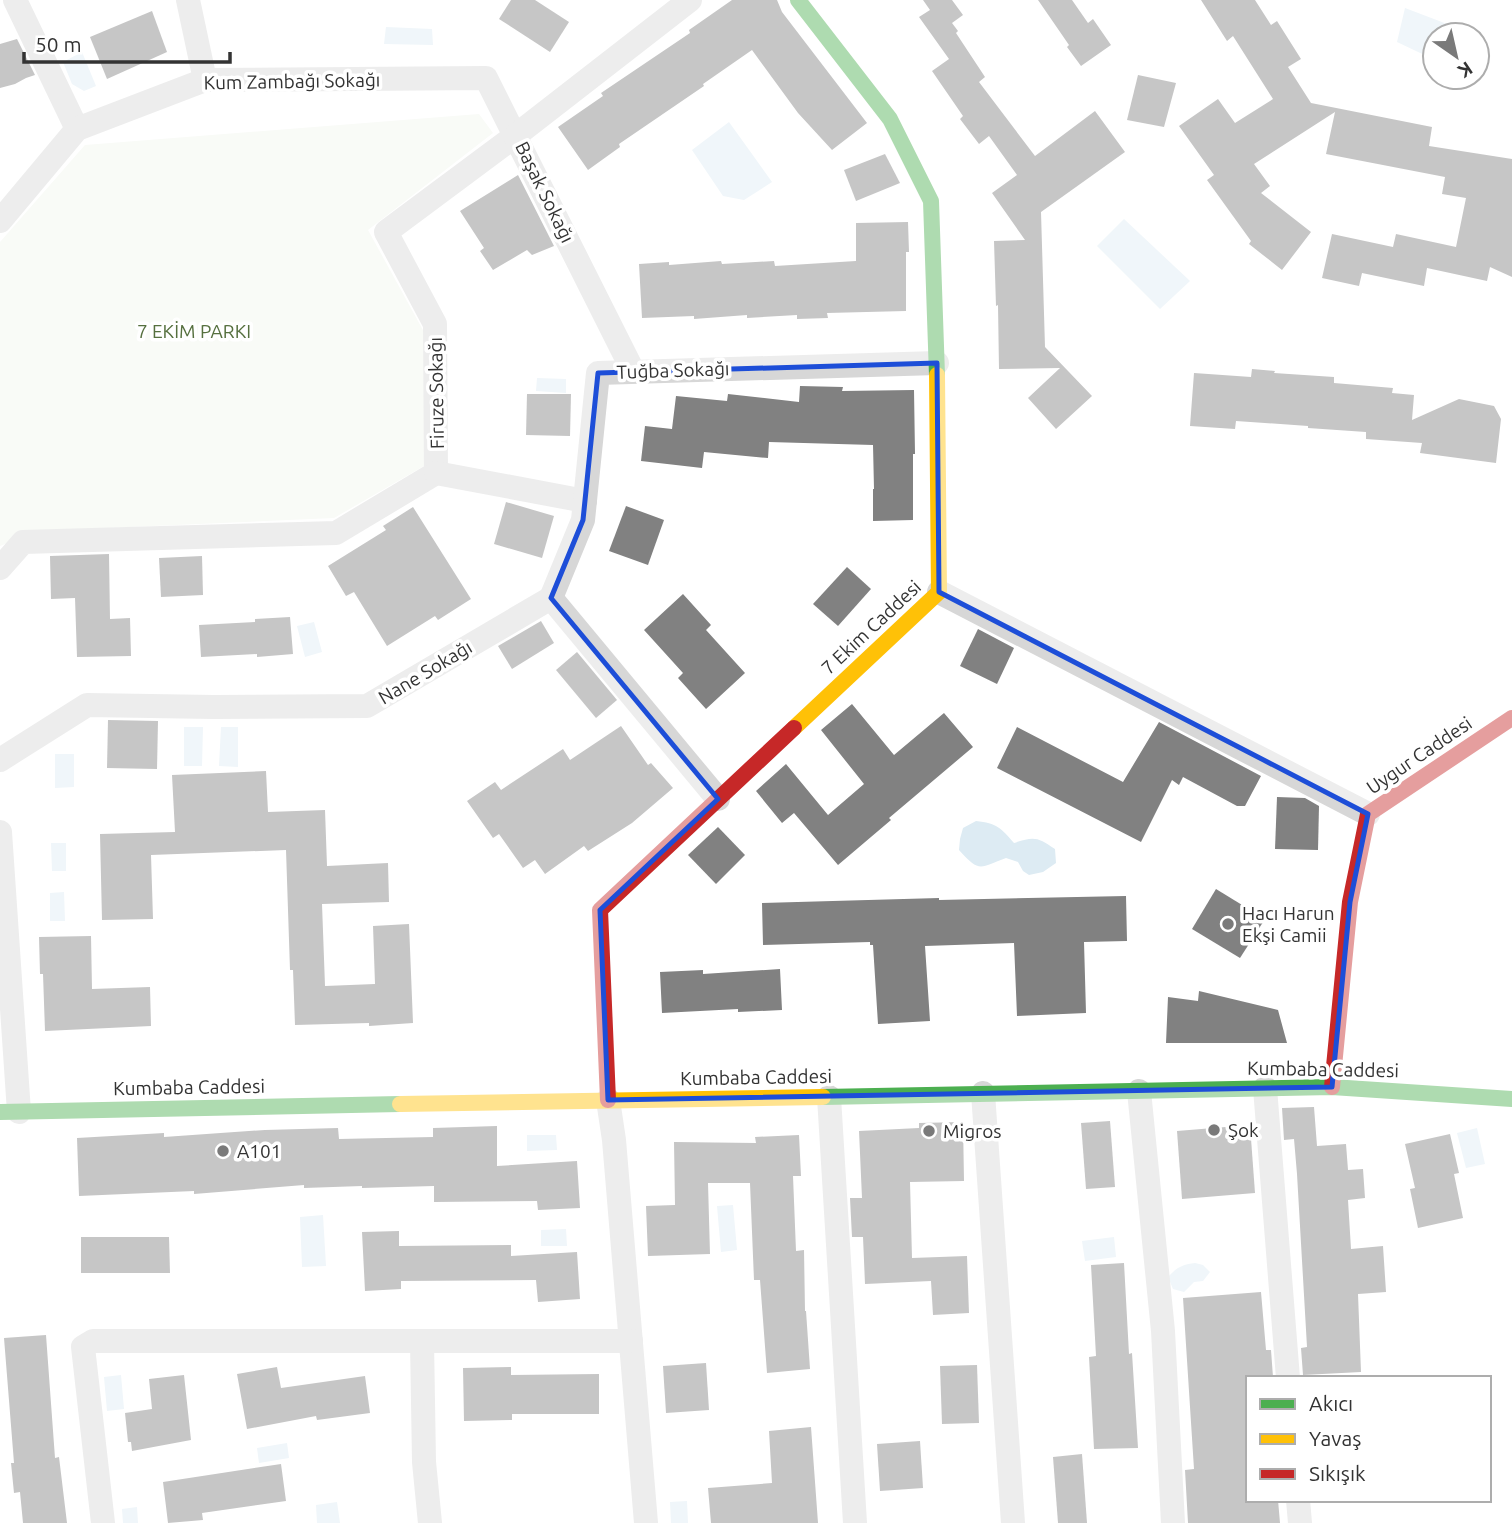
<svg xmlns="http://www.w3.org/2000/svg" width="1512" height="1523" font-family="Ubuntu,sans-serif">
<rect width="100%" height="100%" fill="#fff"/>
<!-- green -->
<polygon fill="#f1f5ed" points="479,114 493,133 368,230 424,332 424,466 334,518 37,531 0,546 0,242 85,145"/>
<!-- water -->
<g fill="#ddebf3">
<polygon points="1405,8 1476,35 1435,35 1435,60 1397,42"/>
<polygon points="386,27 432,29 433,45 384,44"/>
<polygon points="82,52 96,86 84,91 72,84 63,62"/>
<polygon points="729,122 772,182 744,200 723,196 692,150"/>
<polygon points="1124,219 1190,281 1160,309 1097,246"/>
<polygon points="537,378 566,379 566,393 536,391"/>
<polygon points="314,622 322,652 305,657 297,626"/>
<polygon points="184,727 203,727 202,766 184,766"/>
<polygon points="221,727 238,727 238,767 219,766"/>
<polygon points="55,754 74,754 74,787 55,788"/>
<path d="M 976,821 C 997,823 1001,828 1014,843 C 1034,836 1038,837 1055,849 L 1056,863 L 1043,872 L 1029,875 L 1023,871 L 1018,862 L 1006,858 C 979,868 980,873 959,850 L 960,839 L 963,828 Z"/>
<polygon points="51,843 66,843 66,871 52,871"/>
<polygon points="64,892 65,921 50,921 50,893"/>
<polygon points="1477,1128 1485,1164 1466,1168 1457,1133"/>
<polygon points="527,1135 556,1135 557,1150 527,1151"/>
<polygon points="733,1205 737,1250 721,1252 717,1206"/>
<polygon points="323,1215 326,1266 302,1267 300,1217"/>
<polygon points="566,1229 567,1246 541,1246 541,1230"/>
<polygon points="1114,1237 1116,1257 1085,1261 1082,1241"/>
<path d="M 1195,1263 L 1203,1265 L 1210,1272 L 1203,1281 L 1194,1282 L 1184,1292 L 1173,1289 L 1168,1277 C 1176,1268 1183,1264 1195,1263 Z"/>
<polygon points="121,1375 124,1409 107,1411 104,1377"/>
<polygon points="287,1443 289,1458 259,1463 257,1448"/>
<polygon points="687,1501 688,1523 671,1523 670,1502"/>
<polygon points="337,1502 340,1523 317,1523 316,1505"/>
<polygon points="137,1507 138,1523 123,1523 122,1509"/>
</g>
<!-- building -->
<g fill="#818181">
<polygon points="511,0 535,0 569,22 550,52 499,19"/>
<polygon points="732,0 777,0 782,12 867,123 832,150 798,113 752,50 703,84 704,86 619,144 620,147 588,170 558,127 603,96 601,93 690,33 689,30"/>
<polygon points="923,0 952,0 963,15 952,23 958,31 956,33 985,77 979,82 1035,156 1095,111 1125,152 1041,212 1045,347 1092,396 1056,429 1028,398 1060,368 999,369 998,305 996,306 994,241 1025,240 992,193 1017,175 989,136 979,144 960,119 963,116 932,71 949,59 919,17 930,10"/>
<polygon points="1038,0 1072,0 1088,23 1093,19 1111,45 1081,66 1067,47 1069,45"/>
<polygon points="1201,0 1255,0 1271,25 1277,21 1301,59 1288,67 1311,103 1432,127 1429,146 1512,159 1512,277 1490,267 1487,281 1427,268 1424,286 1362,273 1359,286 1322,278 1332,234 1393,247 1396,234 1456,247 1466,198 1442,194 1445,177 1326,154 1335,112 1254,164 1270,186 1261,193 1311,232 1282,270 1249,244 1251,241 1207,180 1214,175 1179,126 1218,99 1235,123 1273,99 1233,36 1227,41"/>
<polygon points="152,11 167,52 107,79 90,37"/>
<polygon points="17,39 35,75 26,78 15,84 0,88 0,44"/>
<polygon points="1138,75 1176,83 1164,127 1127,120"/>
<polygon points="885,154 900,183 856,201 844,170"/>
<polygon points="518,175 554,246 532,255 527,250 493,270 480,251 484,248 460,211"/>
<polygon points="908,222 909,252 906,252 906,311 827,313 828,318 797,319 797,315 747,318 747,315 694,319 694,316 642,318 639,264 669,262 669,265 721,261 722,264 774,261 775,266 856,261 856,223"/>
<polygon points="1252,369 1275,371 1274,373 1334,377 1334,383 1393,388 1392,393 1414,395 1412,420 1459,399 1494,406 1501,419 1496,463 1420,453 1422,443 1366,439 1366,432 1308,428 1308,426 1236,421 1235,429 1190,426 1194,373 1251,377"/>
<polygon points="800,386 843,387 842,391 914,390 915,454 913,454 913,520 873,521 873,489 874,489 873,445 769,442 768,458 704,452 702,468 641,461 645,426 672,429 676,396 727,401 728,394 799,402"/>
<polygon points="527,394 571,394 570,436 526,435"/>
<polygon points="506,502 554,516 542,558 494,544"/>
<polygon points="626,506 664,520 648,565 609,551"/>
<polygon points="413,507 471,599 438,620 435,616 387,646 354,592 346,596 328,566 386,530 383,526"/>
<polygon points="109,554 110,619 130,618 131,656 77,657 75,598 51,599 50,556"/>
<polygon points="202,556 203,595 161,597 159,558"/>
<polygon points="847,567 871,589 838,626 813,604"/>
<polygon points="683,594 711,625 706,630 745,673 706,709 678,678 683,673 644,630"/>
<polygon points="290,617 293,654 257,657 257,654 201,657 199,625 255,622 255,619"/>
<polygon points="541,621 554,643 512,669 498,646"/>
<polygon points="978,629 1014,648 997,684 960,666"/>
<polygon points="577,652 617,700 596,718 556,670"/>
<polygon points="852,704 894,755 944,713 973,747 889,818 891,820 838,865 794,813 782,823 756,791 786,764 828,815 864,784 821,730"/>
<polygon points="108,720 158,721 157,769 107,768"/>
<polygon points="1159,722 1261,776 1245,806 1237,806 1183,777 1179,785 1172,780 1141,842 997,768 1017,727 1123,782"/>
<polygon points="621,726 648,765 651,763 673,788 632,823 588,851 584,846 545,874 535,860 523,868 499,834 493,838 467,801 495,782 501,790 563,749 570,760"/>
<polygon points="266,771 268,812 325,810 327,866 388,863 389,902 322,904 325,986 375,984 373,926 409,924 413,1023 369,1026 369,1023 295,1025 293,970 290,970 286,850 151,855 153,919 102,920 100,834 175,832 172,775"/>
<polygon points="1277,797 1305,798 1319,806 1318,850 1275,849"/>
<polygon points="718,827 745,855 716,884 688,855"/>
<polygon points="1216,889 1265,919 1240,958 1192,929"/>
<polygon points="1126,896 1127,941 1084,942 1086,1013 1017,1016 1014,943 925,946 930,1021 878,1024 873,945 870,945 870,942 763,945 762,903 939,898 939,900"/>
<polygon points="91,936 92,989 150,987 151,1026 45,1031 43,974 40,974 39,937"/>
<polygon points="780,969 782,1010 738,1012 738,1009 662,1013 660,972 703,970 703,974"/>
<polygon points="1199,991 1278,1010 1287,1043 1166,1043 1168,997 1198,1001"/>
<polygon points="1314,1107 1317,1146 1346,1144 1348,1170 1363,1169 1365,1198 1348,1200 1351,1249 1383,1246 1386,1292 1358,1294 1361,1372 1303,1375 1301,1348 1307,1347 1297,1174 1294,1139 1284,1140 1282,1108"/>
<polygon points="1110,1121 1115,1187 1086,1189 1081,1123"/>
<polygon points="963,1122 964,1181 910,1182 912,1258 967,1256 969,1313 933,1315 931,1281 865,1284 863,1237 852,1237 850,1198 862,1198 859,1131 919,1128 919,1123"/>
<polygon points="1250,1125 1255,1193 1182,1199 1177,1131"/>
<polygon points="497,1126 497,1166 577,1161 580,1208 538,1210 537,1201 434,1202 434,1186 362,1188 362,1186 304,1188 304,1185 194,1194 194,1191 79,1196 77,1138 164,1133 164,1137 265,1130 338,1128 339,1139 433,1137 433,1128"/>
<polygon points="1450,1134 1459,1173 1454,1174 1463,1218 1418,1228 1410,1189 1415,1188 1405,1144"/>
<polygon points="799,1135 801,1176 793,1176 796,1251 804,1250 805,1311 806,1311 810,1369 767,1373 760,1280 754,1280 750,1183 708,1183 710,1254 648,1256 646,1206 675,1205 674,1142 756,1143 755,1137"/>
<polygon points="399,1231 399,1246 511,1245 511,1256 577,1252 580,1299 538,1302 536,1280 401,1281 401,1289 365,1291 362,1232"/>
<polygon points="81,1237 169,1237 170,1273 81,1273"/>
<polygon points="1124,1263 1129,1354 1132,1353 1138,1448 1094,1449 1089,1357 1096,1356 1091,1265"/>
<polygon points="1261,1292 1266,1350 1271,1350 1273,1377 1248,1378 1248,1500 1278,1500 1280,1523 1188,1523 1185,1470 1194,1469 1183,1298"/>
<polygon points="46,1335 55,1458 59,1457 67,1523 23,1523 20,1492 14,1493 11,1463 14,1463 4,1338"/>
<polygon points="706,1363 709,1410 666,1413 663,1366"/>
<polygon points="977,1365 979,1423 942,1424 940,1366"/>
<polygon points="277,1367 281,1388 365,1376 370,1413 317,1420 316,1416 247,1429 237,1374"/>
<polygon points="511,1367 511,1375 599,1374 599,1414 512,1414 512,1420 464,1421 463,1368"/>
<polygon points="184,1375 191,1440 132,1451 131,1442 128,1442 125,1413 152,1409 149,1379"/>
<polygon points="811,1427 818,1523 711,1523 708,1488 772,1483 769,1431"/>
<polygon points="920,1441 923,1488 880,1491 877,1444"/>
<polygon points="1082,1454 1087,1523 1058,1523 1053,1457"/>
<polygon points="281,1464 286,1501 202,1513 203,1520 168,1523 163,1482"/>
</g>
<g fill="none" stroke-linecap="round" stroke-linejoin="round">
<!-- street -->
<g stroke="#d7d7d7" stroke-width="24">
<polyline points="15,0 77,129"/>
<polyline points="188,0 205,80"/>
<polyline points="0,221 77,129 205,80 486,78 515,136 386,232 435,324 436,473 336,533 23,542 0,568"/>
<polyline points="633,371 515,136 690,0"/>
<polyline points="436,473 585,501"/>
<polyline points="939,592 1368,814"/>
<polyline points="551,598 583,520 598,373 937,363"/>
<polyline points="551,598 718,799"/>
<polyline points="0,760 87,705 214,707 367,706 551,598"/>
<polyline points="0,832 19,1112"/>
<polyline points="1265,1088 1288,1378"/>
<polyline points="1139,1091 1163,1331 1173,1523"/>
<polyline points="983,1093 1013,1523"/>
<polyline points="829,1097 855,1523"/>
<polyline points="608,1100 614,1140 646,1523"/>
<polyline points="422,1341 424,1462 430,1523"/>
<polyline points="1298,1500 1300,1523"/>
<polyline points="103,1523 83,1347 93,1341 631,1341"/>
</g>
<!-- fast -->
<g stroke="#4caf50" stroke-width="16">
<polyline points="798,0 890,119 931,201 937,375"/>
<polyline points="823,1097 1332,1087 1512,1099"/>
<polyline points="0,1112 400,1104"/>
</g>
<!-- slow -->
<g stroke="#ffc107" stroke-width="16">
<polyline points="794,728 939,592 937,375"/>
<polyline points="400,1104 823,1097"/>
</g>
<!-- jam -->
<g stroke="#c62828" stroke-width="16">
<polyline points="1332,1087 1350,902 1368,814 1512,718"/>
<polyline points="608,1100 600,910 794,728"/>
</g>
</g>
<!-- marked area -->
<path d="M0 0H1512V1523H0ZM 937,363 L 939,592 L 1368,814 L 1350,902 L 1332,1087 L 608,1100 L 600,910 L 718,799 L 551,598 L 583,520 L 598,373 Z" fill="#fff" fill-opacity=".55" fill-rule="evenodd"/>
<path fill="none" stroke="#1d4ed8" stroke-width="5" stroke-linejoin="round" d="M 937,363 L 939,592 L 1368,814 L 1350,902 L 1332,1087 L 608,1100 L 600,910 L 718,799 L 551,598 L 583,520 L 598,373 Z"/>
<!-- markers -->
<g fill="#7a7a7a" stroke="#fff" stroke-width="2.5">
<circle cx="1228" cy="924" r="7"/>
<circle cx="1214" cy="1130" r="7"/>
<circle cx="929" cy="1131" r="7"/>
<circle cx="223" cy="1151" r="7"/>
</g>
<g text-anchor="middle" stroke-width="7" stroke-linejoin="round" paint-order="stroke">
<!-- street labels -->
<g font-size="19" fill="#333" stroke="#fff">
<text transform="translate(292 81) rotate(-1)" y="7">Kum Zambağı Sokağı</text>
<text transform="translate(545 192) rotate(64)" y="7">Başak Sokağı</text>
<text transform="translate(673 370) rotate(-2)" y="7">Tuğba Sokağı</text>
<text transform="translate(436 393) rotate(-91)" y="7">Firuze Sokağı</text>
<text transform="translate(871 627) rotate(-43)" y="7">7 Ekim Caddesi</text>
<text transform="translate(425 672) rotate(-31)" y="7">Nane Sokağı</text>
<text transform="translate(1419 755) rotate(-34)" y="7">Uygur Caddesi</text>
<text transform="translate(1323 1069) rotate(1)" y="7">Kumbaba Caddesi</text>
<text transform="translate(756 1077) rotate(-1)" y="7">Kumbaba Caddesi</text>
<text transform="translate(189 1087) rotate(-1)" y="7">Kumbaba Caddesi</text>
</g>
<!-- park labels -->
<g font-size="19" fill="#56703f" stroke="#fff">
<text x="194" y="338">7 EKİM PARKI</text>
</g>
<!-- poi labels -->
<g font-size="19" fill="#333" stroke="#fff" text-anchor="start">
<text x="1242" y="920">Hacı Harun<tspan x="1242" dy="22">Ekşi Camii</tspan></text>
<text x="1228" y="1137">Şok</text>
<text x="943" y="1138">Migros</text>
<text x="237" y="1158">A101</text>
</g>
</g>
<!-- legend -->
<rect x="1246" y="1376" width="245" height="126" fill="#ffffff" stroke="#adadad" stroke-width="2"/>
<rect x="1260" y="1399" width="35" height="10" fill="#4caf50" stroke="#adadad" stroke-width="2"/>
<text x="1309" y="1411" font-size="21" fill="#333333">Akıcı</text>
<rect x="1260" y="1434" width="35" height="10" fill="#ffc107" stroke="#adadad" stroke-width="2"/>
<text x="1309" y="1446" font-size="21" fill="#333333">Yavaş</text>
<rect x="1260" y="1469" width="35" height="10" fill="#c62828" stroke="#adadad" stroke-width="2"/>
<text x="1309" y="1481" font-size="21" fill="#333333">Sıkışık</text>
<!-- north arrow -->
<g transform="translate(1456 56) rotate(146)"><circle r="33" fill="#ffffff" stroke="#adadad" stroke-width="2"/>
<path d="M0-5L12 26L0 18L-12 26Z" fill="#7a7a7a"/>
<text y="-10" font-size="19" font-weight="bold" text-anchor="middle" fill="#333333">K</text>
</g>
<!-- scale -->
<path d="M24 52v10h206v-10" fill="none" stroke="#333333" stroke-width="3.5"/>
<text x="35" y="52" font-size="21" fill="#333333" stroke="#ffffff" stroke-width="5" paint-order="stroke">50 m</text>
</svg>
